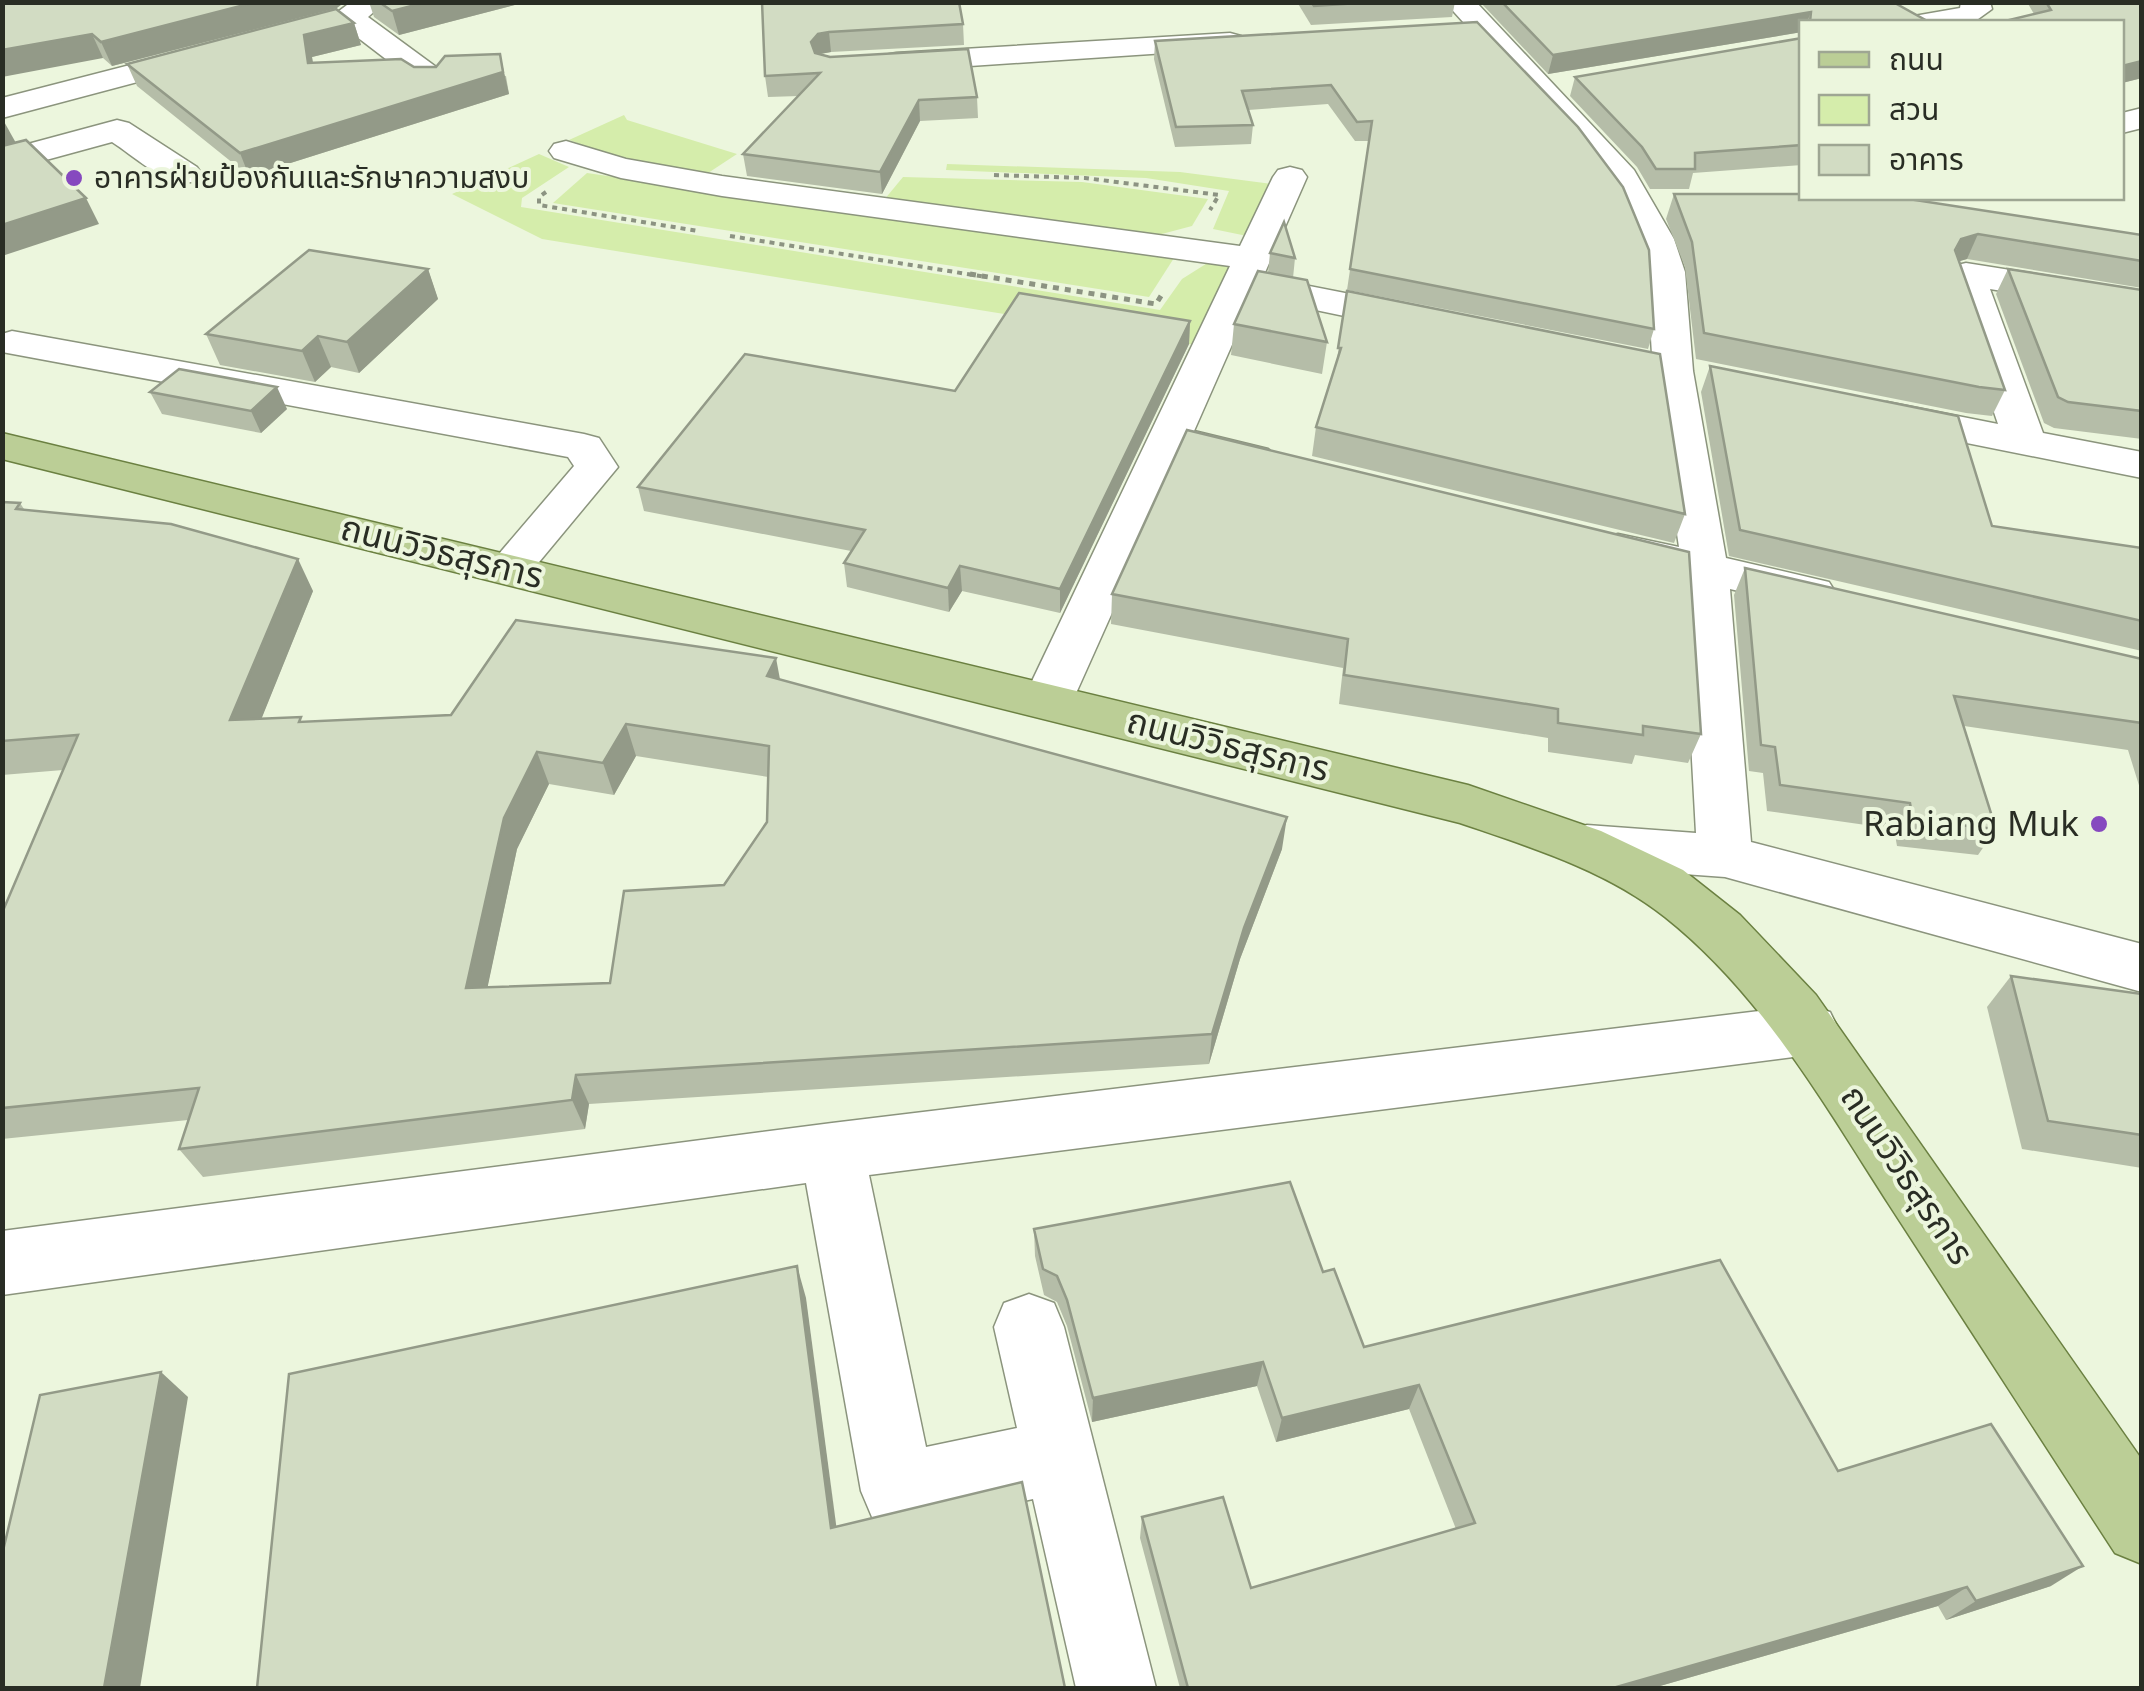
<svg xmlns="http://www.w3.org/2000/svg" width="2144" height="1691" font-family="Georgia,'Noto Sans Thai',serif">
<rect width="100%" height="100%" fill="#ecf6dd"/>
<!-- green -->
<g fill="#d5edab">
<polygon points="624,115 627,120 737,154 705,175 620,158 569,140"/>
<polygon points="539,154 569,167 522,198 521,207 1160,310 1182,279 1209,262 1233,266 1195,345 542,239 452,194"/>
<polygon points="947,164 1180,172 1272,184 1247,236 1213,229 1229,191 1146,178 946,170"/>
<polygon points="587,173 1174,258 1149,297 553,203"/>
<polygon points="903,177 1082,182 1208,199 1192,226 1158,235 884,200"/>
</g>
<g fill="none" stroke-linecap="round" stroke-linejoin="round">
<!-- minor casing -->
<g stroke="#8b947d" stroke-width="3">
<g id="minor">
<polygon points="351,2 385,2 368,17 443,72 448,79 443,86 421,86 344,27 2,118 2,98 339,11"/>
<polygon points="1445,2 1476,2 1634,170 1674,239 1685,272 1693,371 1726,558 1829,582 1836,593 1829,604 1812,608 1730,589 1751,842 2142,944 2142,992 1725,877 1587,867 1568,861 1559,846 1568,831 1587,825 1696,833 1682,578 1602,558 1595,548 1602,538 1618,534 1679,547 1653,371 1647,272 1638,239 1607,181"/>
<polygon points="1961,2 1990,2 1992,9 1974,22 1909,22 1914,16 1960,8"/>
<polygon points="1230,33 1241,36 1245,42 1241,48 896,71 885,69 881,62 885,55 896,53"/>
<polygon points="2142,108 2142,128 2122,133 2122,113"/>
<path d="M 117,120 L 129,123 L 197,167 L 202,174 L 197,181 C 167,189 136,157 112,142 L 2,172 L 2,151 Z"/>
<polygon points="566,141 626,159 722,176 1240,246 1273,177 1278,170 1290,167 1302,170 1307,177 1263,277 1416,307 1430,311 1435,319 1430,327 1416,331 1253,297 1194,431 1268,449 1275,458 1268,467 1253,471 1183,454 1073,700 1066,712 1048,718 1030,712 1023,700 1230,266 722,196 621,178 554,158 549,151 554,144"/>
<polygon points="1966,263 2142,291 2142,314 1990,289 2043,433 2142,452 2142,478 1872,424 1866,415 1872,406 1887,402 1998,424 1947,274 1953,266"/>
<polygon points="12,331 584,434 599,438 618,467 525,579 509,584 493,579 486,569 574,466 568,457 2,352 2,334"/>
<polygon points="1809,1005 1830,1012 1839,1030 1830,1048 1809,1055 869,1175 926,1447 1017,1428 994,1327 1004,1303 1029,1294 1054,1303 1064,1327 1156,1688 1076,1688 1033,1499 898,1528 872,1517 861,1491 806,1183 2,1295 2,1231 832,1123"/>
</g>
</g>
<!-- major casing -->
<g stroke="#6b8041" stroke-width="3">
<path id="major" d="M 2,433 L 1468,785 L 1601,831 L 1683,870 L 1740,915 L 1816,995 L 2142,1460 L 2142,1564 L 2115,1553 C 2039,1436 1964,1320 1888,1203 C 1823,1102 1761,993 1665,917 C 1606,870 1530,847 1460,823 L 2,459 Z"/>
</g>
<!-- path-far1 -->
<g stroke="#8c9382" stroke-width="4" stroke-dasharray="5 5" stroke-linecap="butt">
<polyline points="994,175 1085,178 1219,195 1210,210"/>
<polyline points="546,192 539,197 539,205 698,231"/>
<polyline points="730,236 986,277"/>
</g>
<!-- path -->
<polyline stroke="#8c9382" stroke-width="5" stroke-dasharray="6 6" stroke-linecap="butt" points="970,274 1156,304 1164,291"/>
<!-- minor -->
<use href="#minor" fill="#fff" fill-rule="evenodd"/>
<!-- major -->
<use href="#major" fill="#bbce96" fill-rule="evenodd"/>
</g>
<!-- wall -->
<g fill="#b5bda8" fill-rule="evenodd">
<polygon points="2,2 337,8 112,66 103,58"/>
<polygon points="369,2 526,2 399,35 374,17"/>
<polygon points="762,2 977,2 960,5 963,24 964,45 831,52 820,54 977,97 978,118 920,121 882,194 747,176 743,154 799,96 768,97 765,76"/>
<polygon points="1297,2 1455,2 1452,17 1311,25"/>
<polygon points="1480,2 1893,2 1929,22 1802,22 1802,32 1548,74"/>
<polygon points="2027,2 2142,2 2142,78 2122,83 2034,14"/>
<polygon points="1477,22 1654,329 1648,349 1347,290 1369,141 1355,141 1328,104 1248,110 1253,125 1251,144 1175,147 1154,59 1155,41"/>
<polygon points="354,23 361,45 312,57 313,63 414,67 506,76 509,94 249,176 137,86 127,64"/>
<polygon points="1802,38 1802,165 1693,173 1689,189 1650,189 1637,167 1570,96 1575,77"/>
<polygon points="1674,194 2142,235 2142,288 1967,259 1959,261 2005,390 1992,416 1966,413 1696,359 1685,267 1666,219"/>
<polygon points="1270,253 1295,258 1293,278 1327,342 1322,374 1231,355 1234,324 1268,273"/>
<polygon points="428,269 438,299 359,373 331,367 315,382 220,365 206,334"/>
<polygon points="2008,269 2142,290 2142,439 2054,428 2044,423 1996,294"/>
<polygon points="1347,291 1685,514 1674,543 1312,456 1316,427 1336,366"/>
<polygon points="1190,321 1189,344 1060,613 962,591 949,612 847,587 844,563 851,551 644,511 638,487"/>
<polygon points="1710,366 1992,526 2142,548 2142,651 1729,556 1701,392"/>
<polygon points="150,392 287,409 261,433 162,414"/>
<polygon points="1187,430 1701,734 1688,763 1635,755 1632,764 1548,752 1548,738 1339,704 1343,668 1111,624 1112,594"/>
<path d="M 2,502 L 20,503 L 24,509 L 313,591 L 261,719 L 304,722 L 451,715 L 780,680 L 1282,849 L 1240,959 L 1209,1064 L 589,1104 L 585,1129 L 203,1177 L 179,1149 L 188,1120 L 2,1139 L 2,913 L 63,770 L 2,775 ZM 636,756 L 768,777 L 767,822 L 724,885 L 610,983 L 487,988 L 517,849 L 549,784 L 614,795 Z"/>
<polygon points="1745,568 2142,659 2142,795 2128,750 1964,726 1996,829 1978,855 1897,846 1894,829 1767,811 1763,773 1749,771 1734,595"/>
<polygon points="2011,976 2142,994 2142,1168 2022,1149 1987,1007"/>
<polygon points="1034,1229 1323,1272 1364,1347 1838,1471 2051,1586 1946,1620 1938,1606 1653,1688 1180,1688 1140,1538 1142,1517 1251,1588 1456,1529 1409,1409 1276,1442 1257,1386 1092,1422 1067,1326 1057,1302 1044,1295 1035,1256"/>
</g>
<!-- shaded-wall -->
<g fill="#939a88">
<polygon points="256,2 345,2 337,8 112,66 101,42"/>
<polygon points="427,2 526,2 399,35 392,11"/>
<polygon points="1811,12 1807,22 1802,22 1802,32 1548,74 1553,55"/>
<polygon points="354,23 361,45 312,57 316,85 308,63 304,35"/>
<polygon points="829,32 831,52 820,54 814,63 811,42 818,34"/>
<polygon points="92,34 103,58 2,77 2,50"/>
<polygon points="500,54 509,94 249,176 240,153"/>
<polygon points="2142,61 2142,78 2122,83 2122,66"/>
<polygon points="919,100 920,121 882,194 880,172"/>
<polygon points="2,118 16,143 2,148"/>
<polygon points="86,198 99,224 2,256 2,225"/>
<polygon points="1978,234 1967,259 1950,264 1961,239"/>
<polygon points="428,269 438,299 359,373 347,342"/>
<polygon points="1190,321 1189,344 1060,613 1060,589"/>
<polygon points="318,336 331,367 315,382 302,351"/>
<polygon points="277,387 287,409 261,433 251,411"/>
<polygon points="298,559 313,591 248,752 230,720"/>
<polygon points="960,566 962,591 949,612 948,588"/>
<polygon points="776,658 782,690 767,676"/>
<polygon points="626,724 636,756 614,795 603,763"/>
<polygon points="537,752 549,784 517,849 481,1018 466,988 504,818"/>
<polygon points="1287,817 1282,849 1240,959 1209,1064 1212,1034 1244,928"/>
<polygon points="576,1075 589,1104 585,1129 572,1100"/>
<polygon points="797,1266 806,1298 840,1554 831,1528"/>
<polygon points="1263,1362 1257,1386 1092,1422 1093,1398"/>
<polygon points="161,1372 188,1397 140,1688 104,1688"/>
<polygon points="1419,1385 1409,1409 1276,1442 1282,1418"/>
<polygon points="2083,1566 2051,1586 1946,1620 1976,1601"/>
<polygon points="1967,1587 1938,1606 1653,1688 1613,1688"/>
</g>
<!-- building -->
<g fill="#d2dcc3" stroke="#939a88" stroke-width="2.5" fill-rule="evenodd">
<polygon points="2,2 256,2 101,42 92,34 2,50"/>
<polygon points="379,2 427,2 392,11"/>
<polygon points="762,2 959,2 963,24 829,32 818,34 811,42 815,53 830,57 968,49 977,97 919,100 880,172 743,154 820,73 765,76"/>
<polygon points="1311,2 1374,2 1314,6"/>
<polygon points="1502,2 1893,2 1929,22 1810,22 1811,12 1553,55"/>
<polygon points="2046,2 2142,2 2142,61 2122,66 2122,22 2001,22 2051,10"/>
<polygon points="336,9 354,23 304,35 308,63 401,59 414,67 436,67 445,56 500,54 503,72 240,153 127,64"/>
<polygon points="1477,22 1578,127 1623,187 1649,250 1654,329 1350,269 1372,121 1357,122 1331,85 1242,91 1253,125 1176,127 1155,41"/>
<polygon points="1802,38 1802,145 1695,153 1695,169 1656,169 1642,147 1575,77"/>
<polygon points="26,140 86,198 2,225 2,146"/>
<polygon points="1674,194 1802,194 1802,198 1902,198 2142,235 2142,261 1978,234 1961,239 1955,250 2005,390 1979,387 1704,333 1692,242"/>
<polygon points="1284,222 1295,258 1270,253"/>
<polygon points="309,250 428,269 347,342 318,336 302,351 206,334"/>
<polygon points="2008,269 2142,290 2142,411 2068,402 2058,397"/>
<polygon points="1258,271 1307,280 1327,342 1234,324"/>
<polygon points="1347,291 1660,354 1685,514 1316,427 1341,348 1338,348"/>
<polygon points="1019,293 1190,321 1060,589 960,566 948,588 844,563 865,530 638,487 745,354 955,391"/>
<polygon points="1710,366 1958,416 1992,526 2142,548 2142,621 1740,530"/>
<polygon points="179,369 277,387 251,411 150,392"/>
<polygon points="1187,430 1689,552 1701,734 1643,726 1643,735 1558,723 1558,709 1344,675 1348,639 1112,594"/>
<path d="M 2,502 L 20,503 L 16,509 L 171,524 L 298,559 L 230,720 L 301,717 L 299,722 L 451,715 L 516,620 L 776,658 L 767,676 L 1287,817 L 1244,928 L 1212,1034 L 576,1075 L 572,1100 L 179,1149 L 199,1088 L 2,1108 L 2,913 L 78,735 L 2,741 ZM 626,724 L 769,746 L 767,822 L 724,885 L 624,891 L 610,983 L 466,988 L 504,818 L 537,752 L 603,763 Z"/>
<polygon points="1745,568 2142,659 2142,723 1954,696 1996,829 1913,820 1910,803 1780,785 1775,747 1761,745"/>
<polygon points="2011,976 2142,994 2142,1135 2048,1121"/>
<polygon points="1290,1182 1323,1272 1334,1269 1364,1347 1720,1260 1838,1471 1991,1424 2083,1566 1976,1601 1967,1587 1613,1688 1188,1688 1142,1517 1223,1497 1251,1588 1475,1523 1419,1385 1282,1418 1263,1362 1093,1398 1067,1300 1057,1276 1043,1269 1034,1229"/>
<polygon points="797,1266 831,1528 1022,1482 1065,1688 257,1688 289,1374"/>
<polygon points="161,1372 104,1688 2,1688 2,1555 40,1395"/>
</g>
<!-- markers -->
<g fill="#8649bf" stroke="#ecf6dd" stroke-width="4">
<circle cx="74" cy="178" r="10"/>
<circle cx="2099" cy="824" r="10"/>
</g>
<g text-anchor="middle" stroke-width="8" stroke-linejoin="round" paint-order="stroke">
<!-- far-poi labels -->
<g font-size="30" fill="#292d24" stroke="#ecf6dd" text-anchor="start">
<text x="94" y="188">อาคารฝ่ายป้องกันและรักษาความสงบ</text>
</g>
<!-- street labels -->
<g font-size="35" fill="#292d24" stroke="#ecf6dd">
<text transform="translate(442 552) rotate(14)" y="12">ถนนวิวิธสุรการ</text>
<text transform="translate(1228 745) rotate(14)" y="12">ถนนวิวิธสุรการ</text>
<text transform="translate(1907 1175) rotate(56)" y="12">ถนนวิวิธสุรการ</text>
</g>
<!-- poi labels -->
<g font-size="35" fill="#292d24" stroke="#ecf6dd" text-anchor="end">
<text x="2079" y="836">Rabiang Muk</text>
</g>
</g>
<!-- border -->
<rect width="2144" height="1691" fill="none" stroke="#292d24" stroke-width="10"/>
<!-- legend -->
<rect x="1799" y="20" width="325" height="180" fill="#ecf6dd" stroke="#9ea693" stroke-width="2.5"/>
<rect x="1819" y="52" width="50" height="15" fill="#bbce96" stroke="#9ea693" stroke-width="2.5"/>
<text x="1889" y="70" font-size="30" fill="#292d24">ถนน</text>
<rect x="1819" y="95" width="50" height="30" fill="#d5edab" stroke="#9ea693" stroke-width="2.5"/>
<text x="1889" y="120" font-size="30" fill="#292d24">สวน</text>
<rect x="1819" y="145" width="50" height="30" fill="#d2dcc3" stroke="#9ea693" stroke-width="2.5"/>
<text x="1889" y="170" font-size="30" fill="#292d24">อาคาร</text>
</svg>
